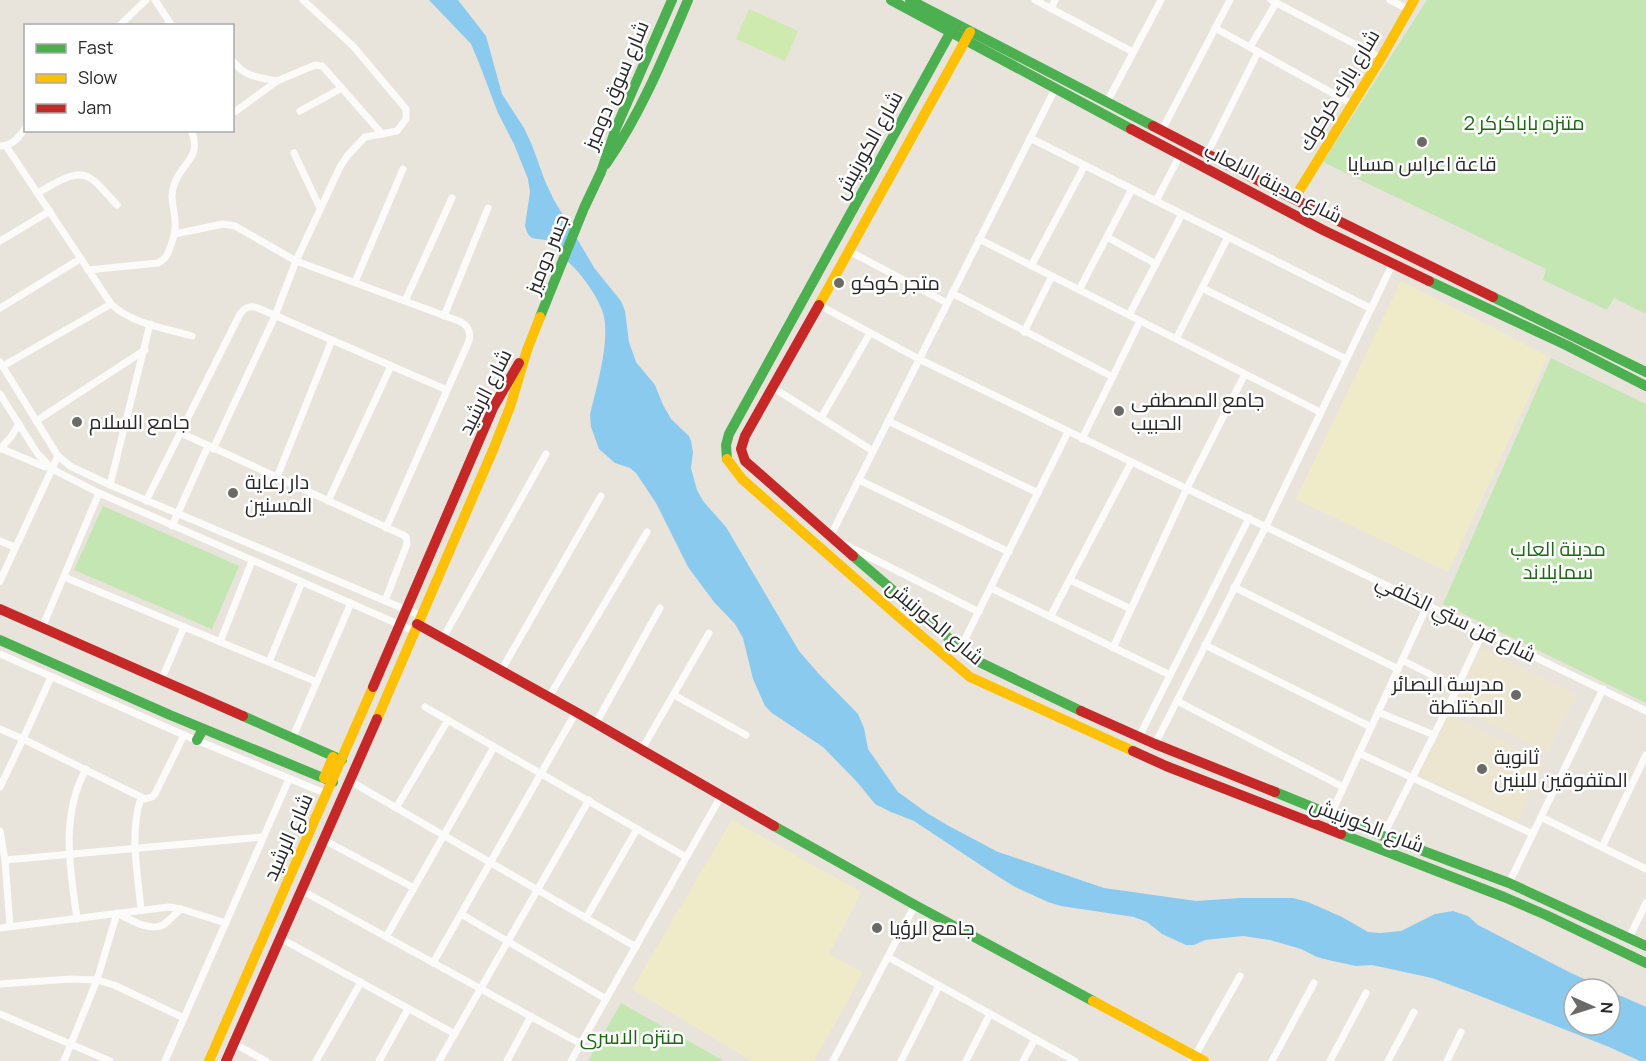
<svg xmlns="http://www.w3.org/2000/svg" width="1646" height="1061" font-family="Manrope,Cairo,sans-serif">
<rect width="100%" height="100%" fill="#e8e4dc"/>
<!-- education -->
<g fill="#ece5d0">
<polygon points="1481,648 1577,695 1548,752 1453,706"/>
<polygon points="1449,715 1545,763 1518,821 1419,775"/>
</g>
<!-- green -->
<g fill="#c3e6b2">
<polygon points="1427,0 1646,0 1646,314 1614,298 1607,310 1543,280 1546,269 1323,162"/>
<polygon points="1551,358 1646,404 1646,703 1443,604"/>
<polygon points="103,506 239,566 212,629 74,570"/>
<polygon points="621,1003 724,1061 588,1061"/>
</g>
<!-- sand -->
<g fill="#efebc8">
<polygon points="1401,281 1548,356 1448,572 1296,499"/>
<polygon points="732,820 861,892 829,954 863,973 814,1061 752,1061 632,989"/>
</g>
<!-- pitch -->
<polygon fill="#ceeaaf" points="749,9 798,31 785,61 736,39"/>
<!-- water -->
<path fill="#8acaee" d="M 429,0 L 458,0 L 486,36 L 502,94 L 524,128 L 532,145 L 545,181 L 554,200 L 595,269 L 621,301 L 625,311 L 629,342 L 636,362 L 655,385 L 663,405 L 671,419 L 689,436 L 691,441 L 693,452 L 691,468 L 697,490 L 703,501 L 726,527 L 799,651 L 818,673 L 858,714 L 864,728 L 868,749 L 898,792 L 927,813 L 947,825 L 998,852 L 1104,888 L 1196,901 L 1240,898 L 1293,898 L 1308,902 L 1342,917 L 1368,932 L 1380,933 L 1401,931 L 1435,914 L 1453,911 L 1468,916 L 1478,925 L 1571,973 L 1606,989 L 1574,989 L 1574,1025 L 1610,1025 L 1610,991 L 1646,1007 L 1646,1061 L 1640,1061 L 1609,1047 L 1475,994 L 1432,978 L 1372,965 L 1356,966 L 1328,960 L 1317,957 L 1301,949 L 1270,940 L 1243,936 L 1205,940 L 1194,945 L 1186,945 L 1162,934 L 1147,922 L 1134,917 L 1061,906 L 1048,902 L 1015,887 L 988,870 L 914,821 L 891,812 L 875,804 L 858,783 L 823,747 L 772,713 L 765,706 L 753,679 L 743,638 L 735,624 L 714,602 L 688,567 L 656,503 L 636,473 L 630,468 L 615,463 L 599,449 L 591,427 L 590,415 C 596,388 611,340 603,313 C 599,300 588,284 579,273 C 569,261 556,252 546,240 C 534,238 529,241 525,226 L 530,192 L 528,179 L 514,144 L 498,113 L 479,63 L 471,44 Z"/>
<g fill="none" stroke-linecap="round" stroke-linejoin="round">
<!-- street -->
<g stroke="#fcfbfa" stroke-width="7">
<polyline points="155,0 172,26"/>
<polyline points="1035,0 1133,52"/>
<polyline points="1271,0 1381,58"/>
<polyline points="1390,0 1409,10"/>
<polyline points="1051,9 1055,0"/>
<polyline points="119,26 146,0"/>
<polyline points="1215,28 1352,104"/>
<polyline points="1250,47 1276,3"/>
<path d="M 232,60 C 245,77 257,77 277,81"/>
<polyline points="1107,102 1161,0"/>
<polyline points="236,111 277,81 315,65 322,66 325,69 382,134"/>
<polyline points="300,111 342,88"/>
<polyline points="1162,130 1230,0"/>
<polyline points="1030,138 1370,308"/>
<path d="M 0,146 C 13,146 19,137 26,127"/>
<path d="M 6,146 L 111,304 C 132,324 165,328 192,336"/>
<polyline points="294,153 320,208"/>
<polyline points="1207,154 1258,52"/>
<path d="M 37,193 C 52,186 74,168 90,178 C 100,184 109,197 117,205"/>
<polyline points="1156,201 1180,155"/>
<path d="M 175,234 L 223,224 L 235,226 L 296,261 L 459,321 C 468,325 471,331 469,341 L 386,528"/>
<polyline points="1107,237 1156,264"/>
<polyline points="979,239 1320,412"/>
<polyline points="0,241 50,211"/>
<polyline points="849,251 947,303"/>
<polyline points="1031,266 1085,165"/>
<path d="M 88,270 L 158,263 C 166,259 168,254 171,245 C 174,237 176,230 175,222 C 175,209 169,198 174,185 C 181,162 203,159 191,130"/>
<polyline points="355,282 403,169"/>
<polyline points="1202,288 1346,359"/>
<polyline points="1079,290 1132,189"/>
<polyline points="952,293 1113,377"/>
<polyline points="405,301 452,198"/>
<polyline points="819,305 919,359 1646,711"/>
<polyline points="0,308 80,259"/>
<polyline points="1129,315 1182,214"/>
<polyline points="444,316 488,208"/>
<polyline points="1024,332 1052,276"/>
<polyline points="1176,339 1228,237"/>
<polyline points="0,362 58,456 70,466 110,485 421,616"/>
<polyline points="3,366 111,304"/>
<polyline points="772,387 873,451"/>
<polyline points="0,394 37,453 52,469 99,493 414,631"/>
<polyline points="821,418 870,333"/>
<polyline points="36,421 145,350"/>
<polyline points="888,421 1038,493"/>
<polyline points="181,433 403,535 406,537 407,544 385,601"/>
<polyline points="1082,439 1140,321"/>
<polyline points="0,448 45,467"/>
<polyline points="0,449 11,437 19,424"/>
<polyline points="213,449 275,316 296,261 340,167 348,155 365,137 397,131 406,119 406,109 353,46 303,0"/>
<polyline points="277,477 332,340"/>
<polyline points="859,480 1009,552"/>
<polyline points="110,485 150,324"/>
<path d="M 146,501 L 240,314 C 245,307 250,305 258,308 L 447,390"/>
<polyline points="328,501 391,366"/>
<polyline points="172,526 208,446"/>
<polyline points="0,541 15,547"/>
<polyline points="64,577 317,682"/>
<polyline points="1070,580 1131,609"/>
<polyline points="0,581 58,456"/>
<polyline points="1234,587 1398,669"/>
<polyline points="991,588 1170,675"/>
<polyline points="979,612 830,537 1055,89"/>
<polyline points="1050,617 1131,463"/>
<polyline points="42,628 99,493"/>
<polyline points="443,638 546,454"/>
<polyline points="220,642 252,561"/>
<polyline points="1205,645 1371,727"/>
<polyline points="1113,648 1187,488 1245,374"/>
<polyline points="960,649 1068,432"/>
<polyline points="0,654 184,735 327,794"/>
<polyline points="1402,660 1457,688"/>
<polyline points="269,662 302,582"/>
<polyline points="501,671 601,496"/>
<polyline points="161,681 184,627"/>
<polyline points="674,695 746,735"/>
<polyline points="549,697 647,532"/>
<polyline points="1177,701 1343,787"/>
<polyline points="425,707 686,857"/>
<polyline points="1378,712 1434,735"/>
<polyline points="596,723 660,608"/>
<polyline points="0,729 23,739 145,799 152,797 155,794 184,735"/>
<polyline points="1139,737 1249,518"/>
<polyline points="292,739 351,603"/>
<polyline points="1155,744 1266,526 1393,263"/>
<polyline points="642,749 709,633"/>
<polyline points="1359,753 1533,834"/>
<polyline points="350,781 636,947"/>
<polyline points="0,787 23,739 51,677"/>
<polyline points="396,808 448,720"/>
<polyline points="1331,814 1428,604"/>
<polyline points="1541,817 1646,869"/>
<polyline points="0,831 5,860 10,926"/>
<polyline points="1383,836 1447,709 1483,632"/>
<polyline points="324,840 414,888"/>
<polyline points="1602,847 1646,755"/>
<polyline points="5,860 263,837"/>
<polyline points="1509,883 1603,689"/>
<polyline points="301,890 581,1044"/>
<path d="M 141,910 C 138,874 129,832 141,798"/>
<polyline points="461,914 606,999"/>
<polyline points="586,918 637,829"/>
<path d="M 77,919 C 70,868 60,817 86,769"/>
<polyline points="0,928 169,907 181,909 226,923"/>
<polyline points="386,937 494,747"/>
<polyline points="280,938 455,1034"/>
<polyline points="1629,938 1646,903"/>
<polyline points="888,957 1075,1061"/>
<polyline points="433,963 576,712"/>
<polyline points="0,984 71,979 97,980 114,985 184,1018"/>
<polyline points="0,1014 110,1061"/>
<polyline points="233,1043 266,1061"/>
<path d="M 64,1061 L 97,980 L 117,913 C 130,919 148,932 163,925 C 169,921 175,914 181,909"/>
<polyline points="165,1061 289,779"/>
<polyline points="316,1061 361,982"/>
<polyline points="379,1061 408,1009"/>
<polyline points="439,1061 589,800"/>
<polyline points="507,1061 531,1016"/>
<polyline points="571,1061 721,796"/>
<polyline points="833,1061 915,905"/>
<polyline points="901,1061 939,986"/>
<polyline points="966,1061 990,1014"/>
<polyline points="1023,1061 1035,1039"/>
<polyline points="1192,1061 1240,976"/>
<polyline points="1272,1061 1314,983"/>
<polyline points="1330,1061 1366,993"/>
<polyline points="1388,1061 1414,1012"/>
<polyline points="1447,1061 1461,1032"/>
</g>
<!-- fast -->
<g stroke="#4caf50" stroke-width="10">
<polyline points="891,0 1131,129"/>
<polyline points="910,0 1153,126"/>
<path d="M 606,164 C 641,113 664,57 688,0"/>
<polyline points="1429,281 1566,345 1646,386"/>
<polyline points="1493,297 1646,372"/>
<polyline points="540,317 584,208 601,172 616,128 672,0"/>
<polyline points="727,459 726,445 729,434 955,24"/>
<polyline points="853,556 973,659 1081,711"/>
<polyline points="0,640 170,715 333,782"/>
<polyline points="243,716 342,760"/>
<polyline points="197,740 203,729"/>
<polyline points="1275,792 1383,836 1509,883 1646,946"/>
<polyline points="774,826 915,905 1093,1001"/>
<polyline points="1341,834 1504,897 1546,915 1646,963"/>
</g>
<!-- slow -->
<g stroke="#ffc107" stroke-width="10">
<polyline points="1294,199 1381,58 1414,0"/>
<polyline points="819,305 970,32"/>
<polyline points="727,459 742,479 899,617 970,677 1133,751"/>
<polyline points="377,719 493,450 510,407 527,350 540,317"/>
<polyline points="324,778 333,757"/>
<polyline points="1093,1001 1204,1061"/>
<polyline points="209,1061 373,687"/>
</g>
<!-- jam -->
<g stroke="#c62828" stroke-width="10">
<polyline points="1153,126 1294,199 1493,297"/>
<polyline points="1131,129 1323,230 1429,281"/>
<polyline points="819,305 745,436 741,449 745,461 853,556"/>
<polyline points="0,609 243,716"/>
<polyline points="417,624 576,712 774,826"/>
<polyline points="373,687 493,408 519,363"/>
<polyline points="1081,711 1155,744 1275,792"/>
<polyline points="1133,751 1166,766 1341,834"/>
<polyline points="226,1061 377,719"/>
</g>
</g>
<!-- markers -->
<g fill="#6b6a67" stroke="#fff" stroke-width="2">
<circle cx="1422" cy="142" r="6"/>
<circle cx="839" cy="283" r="6"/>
<circle cx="1119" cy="411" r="6"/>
<circle cx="77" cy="422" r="6"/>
<circle cx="233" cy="493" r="6"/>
<circle cx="1516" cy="695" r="6"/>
<circle cx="1482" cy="769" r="6"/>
<circle cx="877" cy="928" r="6"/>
</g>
<g text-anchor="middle" stroke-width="5" stroke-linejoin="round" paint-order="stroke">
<!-- street labels -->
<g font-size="20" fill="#282828" stroke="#fff">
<text transform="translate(616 85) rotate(-67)" y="7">شارع سوق دوميز</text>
<text transform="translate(1339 90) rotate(-59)" y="7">شارع بارك كركوك</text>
<text transform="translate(868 145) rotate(-61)" y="7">شارع الكورنيش</text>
<text transform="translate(1273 183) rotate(27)" y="7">شارع مدينة الالعاب</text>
<text transform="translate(547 254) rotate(-68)" y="7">جسر دوميز</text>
<text transform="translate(485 392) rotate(-63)" y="7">شارع الرشيد</text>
<text transform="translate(1456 618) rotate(26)" y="7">شارع فن ستي الخلفي</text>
<text transform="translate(935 622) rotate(40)" y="7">شارع الكورنيش</text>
<text transform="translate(1367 825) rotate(21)" y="7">شارع الكورنيش</text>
<text transform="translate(288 837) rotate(-66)" y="7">شارع الرشيد</text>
</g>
<!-- park labels -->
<g font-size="20" fill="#1c6914" stroke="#fff">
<text x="1524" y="130">متنزه باباكركر 2</text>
<text x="1558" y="556">مدينة العاب<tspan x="1558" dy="23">سمايلاند</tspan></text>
<text x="632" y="1044">منتزه الاسرى</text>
</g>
<!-- poi labels -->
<g font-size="20" fill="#282828" stroke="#fff" text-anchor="start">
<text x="1422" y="171" text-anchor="middle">قاعة اعراس مسايا</text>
<text x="851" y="290">متجر كوكو</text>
<text x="1131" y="407">جامع المصطفى<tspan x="1131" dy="23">الحبيب</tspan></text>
<text x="89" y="429">جامع السلام</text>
<text x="245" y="489">دار رعاية<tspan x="245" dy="23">المسنين</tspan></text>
<text x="1504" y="691" text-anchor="end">مدرسة البصائر<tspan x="1504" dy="23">المختلطة</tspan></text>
<text x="1494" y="764">ثانوية<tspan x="1494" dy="23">المتفوقين للبنين</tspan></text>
<text x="889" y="935">جامع الرؤيا</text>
</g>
</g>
<!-- legend -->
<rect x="24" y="24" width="210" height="108" fill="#ffffff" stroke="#a9a9a9" stroke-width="1.5"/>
<rect x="36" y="44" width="30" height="9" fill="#4caf50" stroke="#a9a9a9" stroke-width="1.5"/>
<text x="78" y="54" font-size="18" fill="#282828">Fast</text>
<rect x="36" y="74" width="30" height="9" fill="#ffc107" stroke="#a9a9a9" stroke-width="1.5"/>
<text x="78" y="84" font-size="18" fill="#282828">Slow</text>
<rect x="36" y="104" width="30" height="9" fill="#c62828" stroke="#a9a9a9" stroke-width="1.5"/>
<text x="78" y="114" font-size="18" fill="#282828">Jam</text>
<!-- north arrow -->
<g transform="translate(1592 1007) rotate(93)"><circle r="28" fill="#ffffff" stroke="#a9a9a9" stroke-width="1.5"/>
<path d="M0-4.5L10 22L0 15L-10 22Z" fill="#6b6a67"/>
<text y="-9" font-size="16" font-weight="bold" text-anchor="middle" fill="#282828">N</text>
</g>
</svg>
